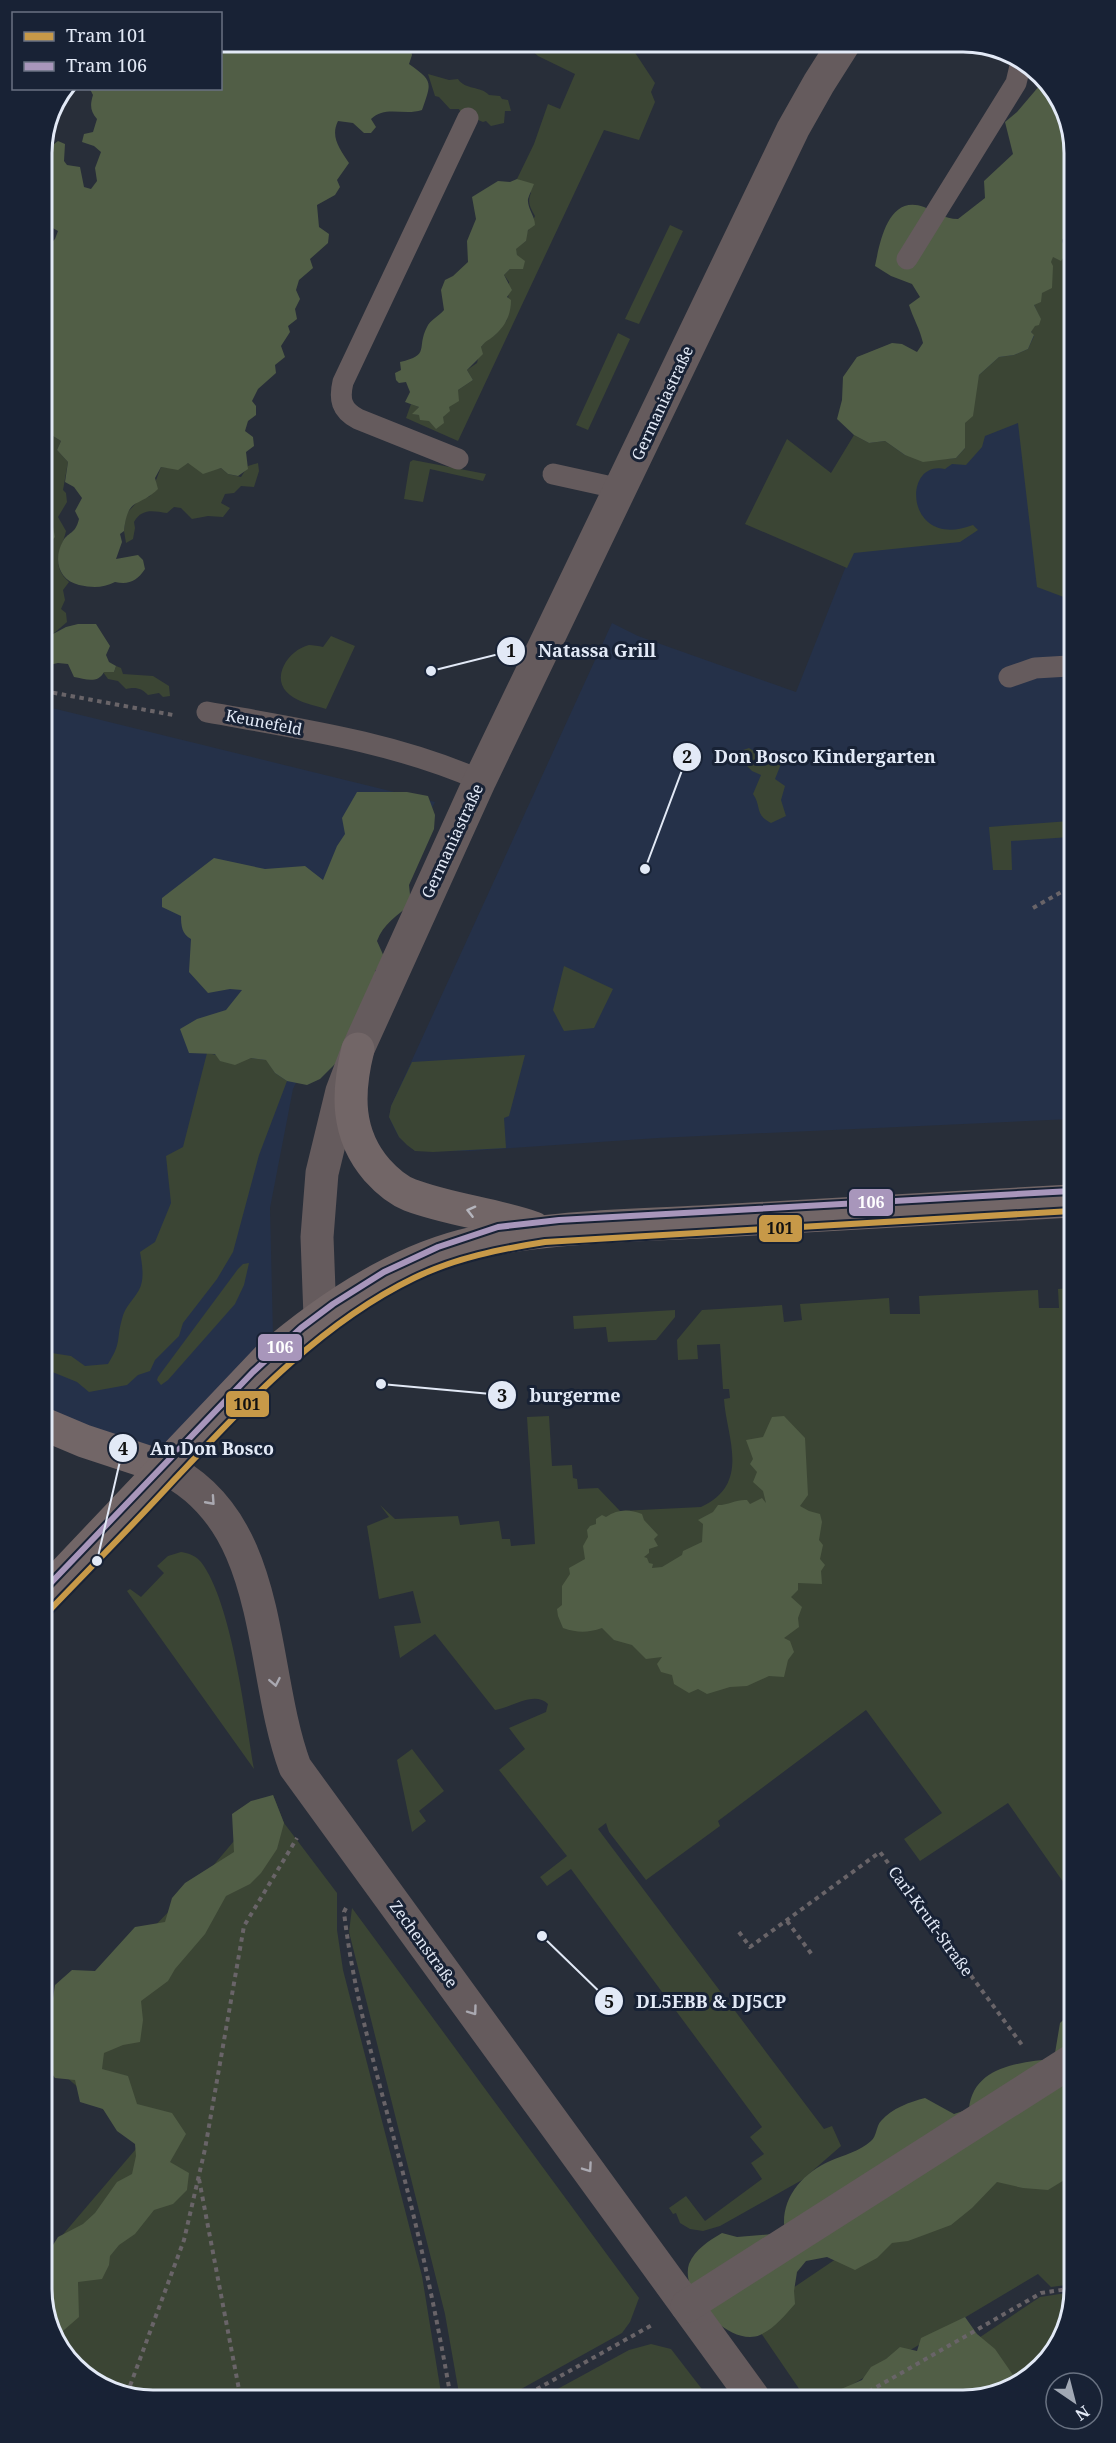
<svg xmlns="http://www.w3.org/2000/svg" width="1116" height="2443" font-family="'Noto Serif',serif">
<rect width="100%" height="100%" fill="#282e39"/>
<!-- built -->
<g fill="#253149">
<polygon points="1049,92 1068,117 1071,1119 658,1138 468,1151 415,1151 399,1137 394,1128 389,1117 391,1106 612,623 638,636 796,692 844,571"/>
<polygon points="44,706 435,802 293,1089 270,1208 273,1334 163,1467 46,1425"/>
</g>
<!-- green -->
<g fill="#3b4534">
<path d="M 533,42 L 628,42 L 655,83 L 651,92 L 655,102 L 639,140 L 604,130 L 458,441 L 406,418 L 411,404 L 419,407 L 413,414 L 443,417 L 458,390 L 473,380 L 467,370 L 477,363 L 481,347 L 488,338 L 495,335 L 507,320 L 509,282 L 504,275 L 510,269 L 517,255 L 515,249 L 526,241 L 526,235 L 535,216 C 530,207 527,202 531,193 L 525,183 L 517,179 L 534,144 L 548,104 L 560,109 L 575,74 L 538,56 L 530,49 Z"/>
<path d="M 428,74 L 449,80 L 458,79 C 465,90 481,86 489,95 L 500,96 L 502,99 L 508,100 L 511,111 L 505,111 L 504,123 L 491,126 L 486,121 L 483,122 L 461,113 L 459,109 L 450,109 L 439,97 L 435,96 Z"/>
<polygon points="670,225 683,231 639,324 625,319"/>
<path d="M 1068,233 L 1069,599 L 1037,587 L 1018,423 L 985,436 L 982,447 L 966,465 L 952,464 L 945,469 C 901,459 905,551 973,525 L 978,530 L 960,542 L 854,553 L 847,568 L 745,524 L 787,439 L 831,473 L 854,435 L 869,443 L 885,441 L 905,455 L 941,459 L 956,458 L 965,448 L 965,423 L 979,375 L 999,357 L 1014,355 L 1028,349 L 1034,336 L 1031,332 L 1039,316 L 1034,305 L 1042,293 L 1052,257 L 1066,248 L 1062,240 Z"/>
<polygon points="618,333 630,339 588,430 576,425"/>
<path d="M 43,433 L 48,433 L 61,441 L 57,450 L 68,462 L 63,490 L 66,493 L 67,502 L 58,517 L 66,531 C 61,552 50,565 69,582 L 63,590 L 65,600 L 61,609 L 66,613 L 67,622 L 53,634 L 44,628 L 45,579 L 51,569 L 45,555 L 45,548 L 51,543 L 45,520 L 43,520 Z"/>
<polygon points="413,460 486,474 483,481 430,469 423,502 404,499 410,462"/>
<path d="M 188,463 L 212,470 L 221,468 L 228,474 L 241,477 L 248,466 L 258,463 L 259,471 L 254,487 L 241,486 L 234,493 L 225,494 L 221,503 L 230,508 L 223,517 L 208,516 L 192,519 L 181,508 L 174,507 L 167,513 C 153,511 142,508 134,522 L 135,528 L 133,539 L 126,543 L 124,531 L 126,514 L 138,501 L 150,496 L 161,467 L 169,468 Z"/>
<path d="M 331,636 L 355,646 L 326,709 C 314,705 300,703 290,695 C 269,679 288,650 309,645 C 313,645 319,646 323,647 Z"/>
<path d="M 116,666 L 121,668 L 123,674 L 153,676 L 169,686 L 170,696 L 163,697 L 159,693 L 148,695 C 141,688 136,687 126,689 L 118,681 L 108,679 L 103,672 L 114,672 Z"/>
<path d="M 749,748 L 765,758 L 780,756 L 781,764 L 775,779 L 785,786 L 781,800 L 786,816 L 771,823 C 754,814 762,807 753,794 L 761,775 L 752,771 L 744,763 L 743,750 Z"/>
<polygon points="1070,821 1070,837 1011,841 1012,870 993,870 989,827"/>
<polygon points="564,966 613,989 594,1028 564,1031 553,1010"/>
<path d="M 207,1053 L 241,1060 L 251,1058 L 267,1060 L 275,1073 L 287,1081 L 259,1155 L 233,1252 L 217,1279 L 183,1323 L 179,1336 L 155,1360 L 150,1371 L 138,1375 L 127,1385 L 89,1392 L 77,1382 L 45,1369 L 45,1352 L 71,1356 L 85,1366 L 108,1364 C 122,1342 116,1340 122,1319 C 125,1306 133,1301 139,1290 C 145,1279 142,1264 140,1252 L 155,1242 L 171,1203 L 166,1156 L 183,1147 Z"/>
<polygon points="525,1055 509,1116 504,1118 506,1148 433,1152 415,1151 407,1145 399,1137 389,1117 391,1106 412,1062"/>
<polygon points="249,1263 244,1285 235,1304 168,1380 161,1385 157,1380 158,1377 238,1269 243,1264"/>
<path d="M 1071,1288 L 1073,1896 L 1008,1803 L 920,1861 L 904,1839 L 942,1813 L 866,1710 L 718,1821 L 720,1826 L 646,1880 L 609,1832 L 606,1823 L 598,1829 L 824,2129 L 832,2126 L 841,2146 L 802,2180 L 720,2226 L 703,2231 L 690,2229 L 680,2223 L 676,2213 L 673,2214 L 669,2208 L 686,2196 L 705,2221 L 762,2179 L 751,2163 L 764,2154 L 750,2137 L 762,2127 L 571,1869 L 547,1886 L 540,1877 L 567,1856 L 499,1770 L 525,1749 L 509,1728 L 546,1712 L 548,1704 C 534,1690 511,1708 495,1710 L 435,1634 L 400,1658 L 394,1626 L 421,1623 L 413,1591 L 379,1599 L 367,1526 L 389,1517 L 380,1505 L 395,1519 L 458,1516 L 460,1525 L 499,1521 L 502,1539 L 510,1539 L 511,1546 L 535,1544 L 527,1417 L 549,1416 L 552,1466 L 572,1465 L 573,1478 L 577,1479 L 578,1489 L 598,1488 L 620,1511 L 701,1507 C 752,1484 726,1436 724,1399 L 730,1398 L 729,1389 L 723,1389 L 720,1344 L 697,1345 L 698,1359 L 678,1360 L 677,1340 L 702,1310 L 782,1305 L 784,1322 L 802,1320 L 800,1304 L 889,1298 L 890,1314 L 920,1314 L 919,1296 L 1038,1290 L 1039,1308 L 1059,1308 L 1058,1289 Z"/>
<polygon points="675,1310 675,1317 656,1340 608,1342 606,1327 574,1329 573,1316"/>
<path d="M 181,1552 C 189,1553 196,1556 201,1562 C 232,1603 245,1716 254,1769 L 127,1591 L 130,1589 L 141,1597 L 164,1573 L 157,1566 L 168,1556 Z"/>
<polygon points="412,1749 444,1791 419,1811 426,1821 412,1832 397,1760"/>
<polygon points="273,1795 284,1823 337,1893 337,1930 343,1970 422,2276 442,2399 146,2401 86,2378 48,2326 48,2252 141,2143 47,2060 47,2037 212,1867"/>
<polygon points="352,1908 639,2298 630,2322 622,2333 505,2398 460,2399 445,2314 349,1932"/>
<polygon points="1073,2099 1074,2284 1051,2287 1038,2274 833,2396 804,2396 750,2317"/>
<polygon points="1073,2292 1055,2352 999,2395 892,2396 1040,2297"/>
<polygon points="651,2344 671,2349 708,2397 541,2398 629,2350"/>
</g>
<!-- forest -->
<g fill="#515e46">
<path d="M 221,42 L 337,42 L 341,45 L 347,44 L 353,52 L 361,52 L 371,42 L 409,42 L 412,55 L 409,64 C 433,81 432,82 422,110 C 404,116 385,105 371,119 L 376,127 L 371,133 L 364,133 L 353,123 L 338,121 C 330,137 340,149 349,163 L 337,180 L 340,187 L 335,195 L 317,205 L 319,227 L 329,234 L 328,243 L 310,259 L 313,268 L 299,280 L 296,290 L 300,299 L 295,309 L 297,319 L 288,326 L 290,332 L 281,346 L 285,357 L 275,365 L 276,373 L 258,389 L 252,401 L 256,406 L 256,415 L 248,421 L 245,431 L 253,437 L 254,446 L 246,452 L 248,469 L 238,476 L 228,474 L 221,468 L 203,474 L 188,463 L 178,470 L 161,467 L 155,478 L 158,489 C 137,509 128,496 124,531 L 120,534 L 122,542 L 116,559 L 138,555 L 143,560 L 145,569 C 137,581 129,585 115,582 C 103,588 93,588 79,585 C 58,580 53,559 63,541 C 69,531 75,535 79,519 L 75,511 L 82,498 L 74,487 L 65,482 L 68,462 L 57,450 L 61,441 L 48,433 L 43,433 L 43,328 L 50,327 L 53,320 L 52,310 L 43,306 L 43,296 L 48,291 L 50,284 L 43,276 L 43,251 L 55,239 L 58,231 L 42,222 L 42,184 L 50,179 L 45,171 L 46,150 L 58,141 L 65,144 L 64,161 L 67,165 L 80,167 L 84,187 L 91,189 L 97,181 L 95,168 L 101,152 L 94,146 L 82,142 L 84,134 L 93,132 L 97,119 C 90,111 90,105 93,95 L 90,89 L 220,88 Z"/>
<path d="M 1041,80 L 1068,117 L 1068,233 L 1062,240 L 1066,254 L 1061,261 L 1053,257 L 1051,262 L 1053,266 L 1052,288 L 1042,293 L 1041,302 L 1034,305 L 1041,319 L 1039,325 L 1035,326 L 1031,332 L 1034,335 L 1028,349 L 1014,355 L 999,357 L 979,375 L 973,416 L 965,423 L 965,448 L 956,458 L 923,462 L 905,455 L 885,441 L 869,443 L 854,435 L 837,419 L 842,400 L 843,377 L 857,357 L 892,343 L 902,344 L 917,352 L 923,343 C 920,329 913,318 909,305 L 920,297 L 912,284 L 891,276 L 875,266 C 880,242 888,194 924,207 C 936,212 944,219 958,219 L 985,198 L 984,181 L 1013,154 L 1005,122 L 1017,112 L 1040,85 Z"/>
<path d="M 517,179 L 534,184 C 532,189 529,195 528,199 C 527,208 535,216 535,225 L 528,230 L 526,241 L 516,249 L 517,255 L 525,261 L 523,269 L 510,269 L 504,275 L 512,290 L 507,297 L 511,300 C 511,314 506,325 495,335 C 490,340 487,339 481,347 L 483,354 L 467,370 L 473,380 L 458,390 L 459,401 L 449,407 L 450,411 L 443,417 L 444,423 L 436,429 L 429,421 L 420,420 L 419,415 L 412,414 L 419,407 L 405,402 L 410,392 L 406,382 L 399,383 L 396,380 L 395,373 L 401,370 L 400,362 C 431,355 416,348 427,327 C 430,320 439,316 444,310 L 441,290 L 445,280 L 453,276 L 468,262 L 467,241 L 476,219 L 472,197 L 498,181 L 510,182 Z"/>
<polygon points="43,520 53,527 55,537 45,548 45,555 50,567 45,579 48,587 46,598 43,600"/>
<path d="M 78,624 L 96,624 L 110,646 L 106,655 L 109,662 L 116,666 L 114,672 L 104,672 C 98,684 85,679 74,677 L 68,664 L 58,663 L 44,666 L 44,628 L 53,634 L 66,627 Z"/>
<path d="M 357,792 L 407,792 L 428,796 L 435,815 L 434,829 L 409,885 L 411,904 C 398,915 383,924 377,941 L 385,959 L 375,971 L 377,989 L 339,1060 L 320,1079 L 307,1085 L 287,1081 L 275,1073 L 266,1060 L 251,1058 L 235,1065 L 220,1061 L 215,1054 L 189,1053 L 180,1029 L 197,1019 L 226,1010 L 242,990 L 230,989 L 208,993 L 189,972 L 191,939 C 182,934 181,926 181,916 L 162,907 L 162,898 L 214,858 L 265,869 L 305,866 L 323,880 L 337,846 L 345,834 L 342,818 Z"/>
<path d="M 784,1416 L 805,1438 L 808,1495 L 800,1506 L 809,1511 L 820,1514 L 822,1522 L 819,1540 L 823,1545 L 820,1559 L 825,1565 L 821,1571 L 822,1584 L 798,1583 L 798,1590 L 791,1597 L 802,1607 L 798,1618 L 799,1627 L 784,1638 L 790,1641 L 794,1652 L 788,1660 L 784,1677 L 769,1676 L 747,1686 L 730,1687 L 707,1694 L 698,1689 L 689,1693 L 674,1684 L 672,1675 L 661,1672 L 657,1664 L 662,1657 L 646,1659 L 632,1645 L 614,1640 L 602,1628 C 587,1633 578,1633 563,1628 L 558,1616 L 557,1609 L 562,1605 L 562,1586 L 570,1574 L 569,1568 L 585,1559 L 583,1546 L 588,1537 L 587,1530 L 590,1526 L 596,1524 L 596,1519 L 602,1515 L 606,1517 C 618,1509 629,1509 642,1514 L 644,1520 L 658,1535 L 654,1539 L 658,1546 L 649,1549 L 649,1553 L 644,1557 L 647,1558 L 649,1563 L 653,1564 L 652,1568 L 662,1567 L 682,1555 L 683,1551 L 702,1542 L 703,1524 L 698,1520 L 713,1512 L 718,1505 C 729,1505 737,1499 747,1500 L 750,1504 L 762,1498 L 766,1503 L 763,1491 L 753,1482 L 757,1472 L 750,1464 L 753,1459 L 746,1440 L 763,1437 L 772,1417 Z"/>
<polygon points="273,1795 284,1823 277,1849 261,1873 250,1884 226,1896 205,1934 175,1969 168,1981 141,2001 143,2020 140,2042 123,2045 104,2053 102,2069 128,2076 137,2104 172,2113 186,2134 170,2162 189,2173 187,2190 173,2204 154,2210 135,2234 119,2245 110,2256 109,2265 102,2279 78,2282 79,2317 56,2337 48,2326 48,2253 58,2237 83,2224 95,2213 117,2182 132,2174 136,2156 135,2144 117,2131 103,2109 80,2102 75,2080 55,2078 47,2067 47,2016 51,2011 55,1985 72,1970 95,1971 135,1927 165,1922 172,1898 185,1883 234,1852 232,1814 251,1801"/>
<path d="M 1073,2011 L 1074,2174 L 1048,2190 L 1023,2188 L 997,2182 L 972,2208 L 951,2225 L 908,2241 L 892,2243 L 877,2258 L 855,2270 L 827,2257 L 806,2261 L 797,2272 L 794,2291 L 795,2304 C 785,2315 774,2329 760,2335 C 730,2348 679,2294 689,2264 C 695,2249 709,2241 722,2233 L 737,2237 L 785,2233 C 779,2200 801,2174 830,2161 C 844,2155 860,2151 871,2141 C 877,2136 876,2126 881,2121 C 892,2108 910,2102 925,2098 L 954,2114 L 969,2109 C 973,2066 1020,2062 1054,2059 L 1060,2023 Z"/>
<polygon points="965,2317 977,2334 995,2349 1013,2375 1012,2385 999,2395 825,2396 862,2380 871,2367 886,2359 900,2347 917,2351 921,2338"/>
</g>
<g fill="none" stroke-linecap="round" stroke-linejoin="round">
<!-- path -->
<g stroke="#696468" stroke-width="4" stroke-dasharray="4.5 4.5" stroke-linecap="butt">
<polyline points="44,691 173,715"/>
<polyline points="1033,908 1070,887"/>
<path d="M 346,1908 L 344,1912 C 355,2008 385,2100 408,2193 C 425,2261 439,2329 451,2399"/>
<polyline points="787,1921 813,1956"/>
<polyline points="739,1932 750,1947 880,1852 1022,2045"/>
<polyline points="199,2179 241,2400"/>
<polyline points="127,2394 184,2240 205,2149 244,1926 297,1838"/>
<polyline points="861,2396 1041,2293 1074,2288"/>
<polyline points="521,2398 652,2325"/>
</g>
<!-- lane -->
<g stroke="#655b5d" stroke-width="21">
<polyline points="907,259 1016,83 1021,62"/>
<path d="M 458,459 L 358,419 C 341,410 339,399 343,382 L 468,118"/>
<polyline points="553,474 621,489"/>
<polyline points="1009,677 1035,668 1069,666"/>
<path d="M 207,712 C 301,729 393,742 480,780"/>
</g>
<!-- street -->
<g stroke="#655b5d" stroke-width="33">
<polyline points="320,1317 317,1237 322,1173 342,1091 358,1049 480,780 793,129 819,83 845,42"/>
<path d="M 163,1467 C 276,1521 258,1667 295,1767 L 753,2397"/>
<polyline points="687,2306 1073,2060"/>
</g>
<!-- secondary -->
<g stroke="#726667" stroke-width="33">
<path d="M 358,1049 C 347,1093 346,1134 377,1170 C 386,1180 397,1190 410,1195 C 450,1210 494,1214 534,1228"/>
<polyline points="46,1425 84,1441 163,1467"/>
<path d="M 46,1592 L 267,1359 C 323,1311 390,1265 462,1246 C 534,1227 625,1226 700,1222 C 824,1215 947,1208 1071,1201"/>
</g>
<!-- tram-1 casing -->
<g stroke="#182235" stroke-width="10">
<path id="tram-1" d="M 46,1614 C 89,1569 133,1525 175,1479 C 246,1404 319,1324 414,1278 C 455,1258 500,1249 545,1242 L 1071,1211"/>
</g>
<!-- tram-2 casing -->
<g stroke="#182235" stroke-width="10">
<polyline id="tram-2" points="46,1588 253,1372 301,1328 333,1304 384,1272 438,1247 498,1227 559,1220 1071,1191"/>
</g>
<!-- tram-1 -->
<use href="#tram-1" stroke="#c79948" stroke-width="6"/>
<!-- tram-2 -->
<use href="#tram-2" stroke="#a896bb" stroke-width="6"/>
</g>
<!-- one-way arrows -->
<defs><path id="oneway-chevron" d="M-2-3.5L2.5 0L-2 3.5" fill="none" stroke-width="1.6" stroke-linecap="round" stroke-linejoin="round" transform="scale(1.5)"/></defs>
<use stroke="#b5b5bd" href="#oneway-chevron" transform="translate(471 1211) rotate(-166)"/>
<g stroke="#aaa9b1">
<use href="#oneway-chevron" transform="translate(211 1501) rotate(48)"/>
<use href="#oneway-chevron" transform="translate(275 1682) rotate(79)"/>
<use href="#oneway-chevron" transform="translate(473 2011) rotate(54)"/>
<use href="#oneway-chevron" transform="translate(588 2168) rotate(55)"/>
</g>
<g text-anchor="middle" stroke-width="6" stroke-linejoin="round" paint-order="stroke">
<!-- street labels -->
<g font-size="16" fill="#e2e9f6" stroke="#182235">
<text transform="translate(662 403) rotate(-65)" y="6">Germaniastraße</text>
<text transform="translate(264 722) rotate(11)" y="6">Keunefeld</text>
<text transform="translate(452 841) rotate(-65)" y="6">Germaniastraße</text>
<text transform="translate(931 1921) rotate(54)" y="6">Carl-Kruft-Straße</text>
<text transform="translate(424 1944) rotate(54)" y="6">Zechenstraße</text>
</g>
</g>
<!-- crop -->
<path d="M0 0H1116V2443H0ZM153 52H963A101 101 0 0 1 1064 153V2289A101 101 0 0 1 963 2390H153A101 101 0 0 1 52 2289V153A101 101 0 0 1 153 52Z" fill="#182235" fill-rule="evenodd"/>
<path fill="none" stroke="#e2e9f6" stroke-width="3" d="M153 52H963A101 101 0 0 1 1064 153V2289A101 101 0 0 1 963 2390H153A101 101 0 0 1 52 2289V153A101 101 0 0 1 153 52Z"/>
<!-- callouts -->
<path fill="none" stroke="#e2e9f6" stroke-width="2" d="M431 671L511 651M645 869L687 757M381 1384L502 1395M97 1561L123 1448M542 1936L609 2001"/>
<g fill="#e2e9f6" stroke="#182235" stroke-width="2">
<circle cx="431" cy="671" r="6"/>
<circle cx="645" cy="869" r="6"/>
<circle cx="381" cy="1384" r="6"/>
<circle cx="97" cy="1561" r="6"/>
<circle cx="542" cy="1936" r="6"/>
<circle cx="511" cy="651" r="15"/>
<circle cx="687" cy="757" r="15"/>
<circle cx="502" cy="1395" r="15"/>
<circle cx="123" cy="1448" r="15"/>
<circle cx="609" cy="2001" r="15"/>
</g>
<g font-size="18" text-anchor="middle" font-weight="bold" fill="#111">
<text x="511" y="657">1</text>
<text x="687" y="763">2</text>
<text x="502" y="1402">3</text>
<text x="123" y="1455">4</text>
<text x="609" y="2008">5</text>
</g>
<g font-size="18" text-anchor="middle" font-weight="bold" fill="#e2e9f6" stroke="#182235" stroke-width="6" stroke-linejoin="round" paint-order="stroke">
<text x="597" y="657">Natassa Grill</text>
<text x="825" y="763">Don Bosco Kindergarten</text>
<text x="575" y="1402">burgerme</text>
<text x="212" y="1455">An Don Bosco</text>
<text x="711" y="2008">DL5EBB &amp; DJ5CP</text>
</g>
<g stroke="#182235" stroke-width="2">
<rect x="848" y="1188" width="46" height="29" rx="6" fill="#a896bb"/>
<rect x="758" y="1214" width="45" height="29" rx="6" fill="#c79948"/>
<rect x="257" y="1333" width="46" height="29" rx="6" fill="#a896bb"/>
<rect x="225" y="1390" width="45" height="28" rx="6" fill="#c79948"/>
</g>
<g font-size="16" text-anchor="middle" font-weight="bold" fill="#fff">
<text x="871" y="1208">106</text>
<text x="280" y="1353">106</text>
</g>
<g font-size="16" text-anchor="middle" font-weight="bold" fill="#111">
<text x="780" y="1234">101</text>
<text x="247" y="1410">101</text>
</g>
<!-- legend -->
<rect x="12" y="12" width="210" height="78" fill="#182235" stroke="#697282" stroke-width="1.5"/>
<rect x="24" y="32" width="30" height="9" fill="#c79948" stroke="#697282" stroke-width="1.5"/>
<text x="66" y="42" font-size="18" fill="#e2e9f6">Tram 101</text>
<rect x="24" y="62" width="30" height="9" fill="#a896bb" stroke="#697282" stroke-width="1.5"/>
<text x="66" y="72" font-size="18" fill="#e2e9f6">Tram 106</text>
<!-- north arrow -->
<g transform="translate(1074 2401) rotate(145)"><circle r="28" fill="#182235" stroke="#697282" stroke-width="1.5"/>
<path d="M0-4.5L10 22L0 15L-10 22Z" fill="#a1a8b4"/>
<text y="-9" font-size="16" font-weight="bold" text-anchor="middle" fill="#e2e9f6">N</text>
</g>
</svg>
